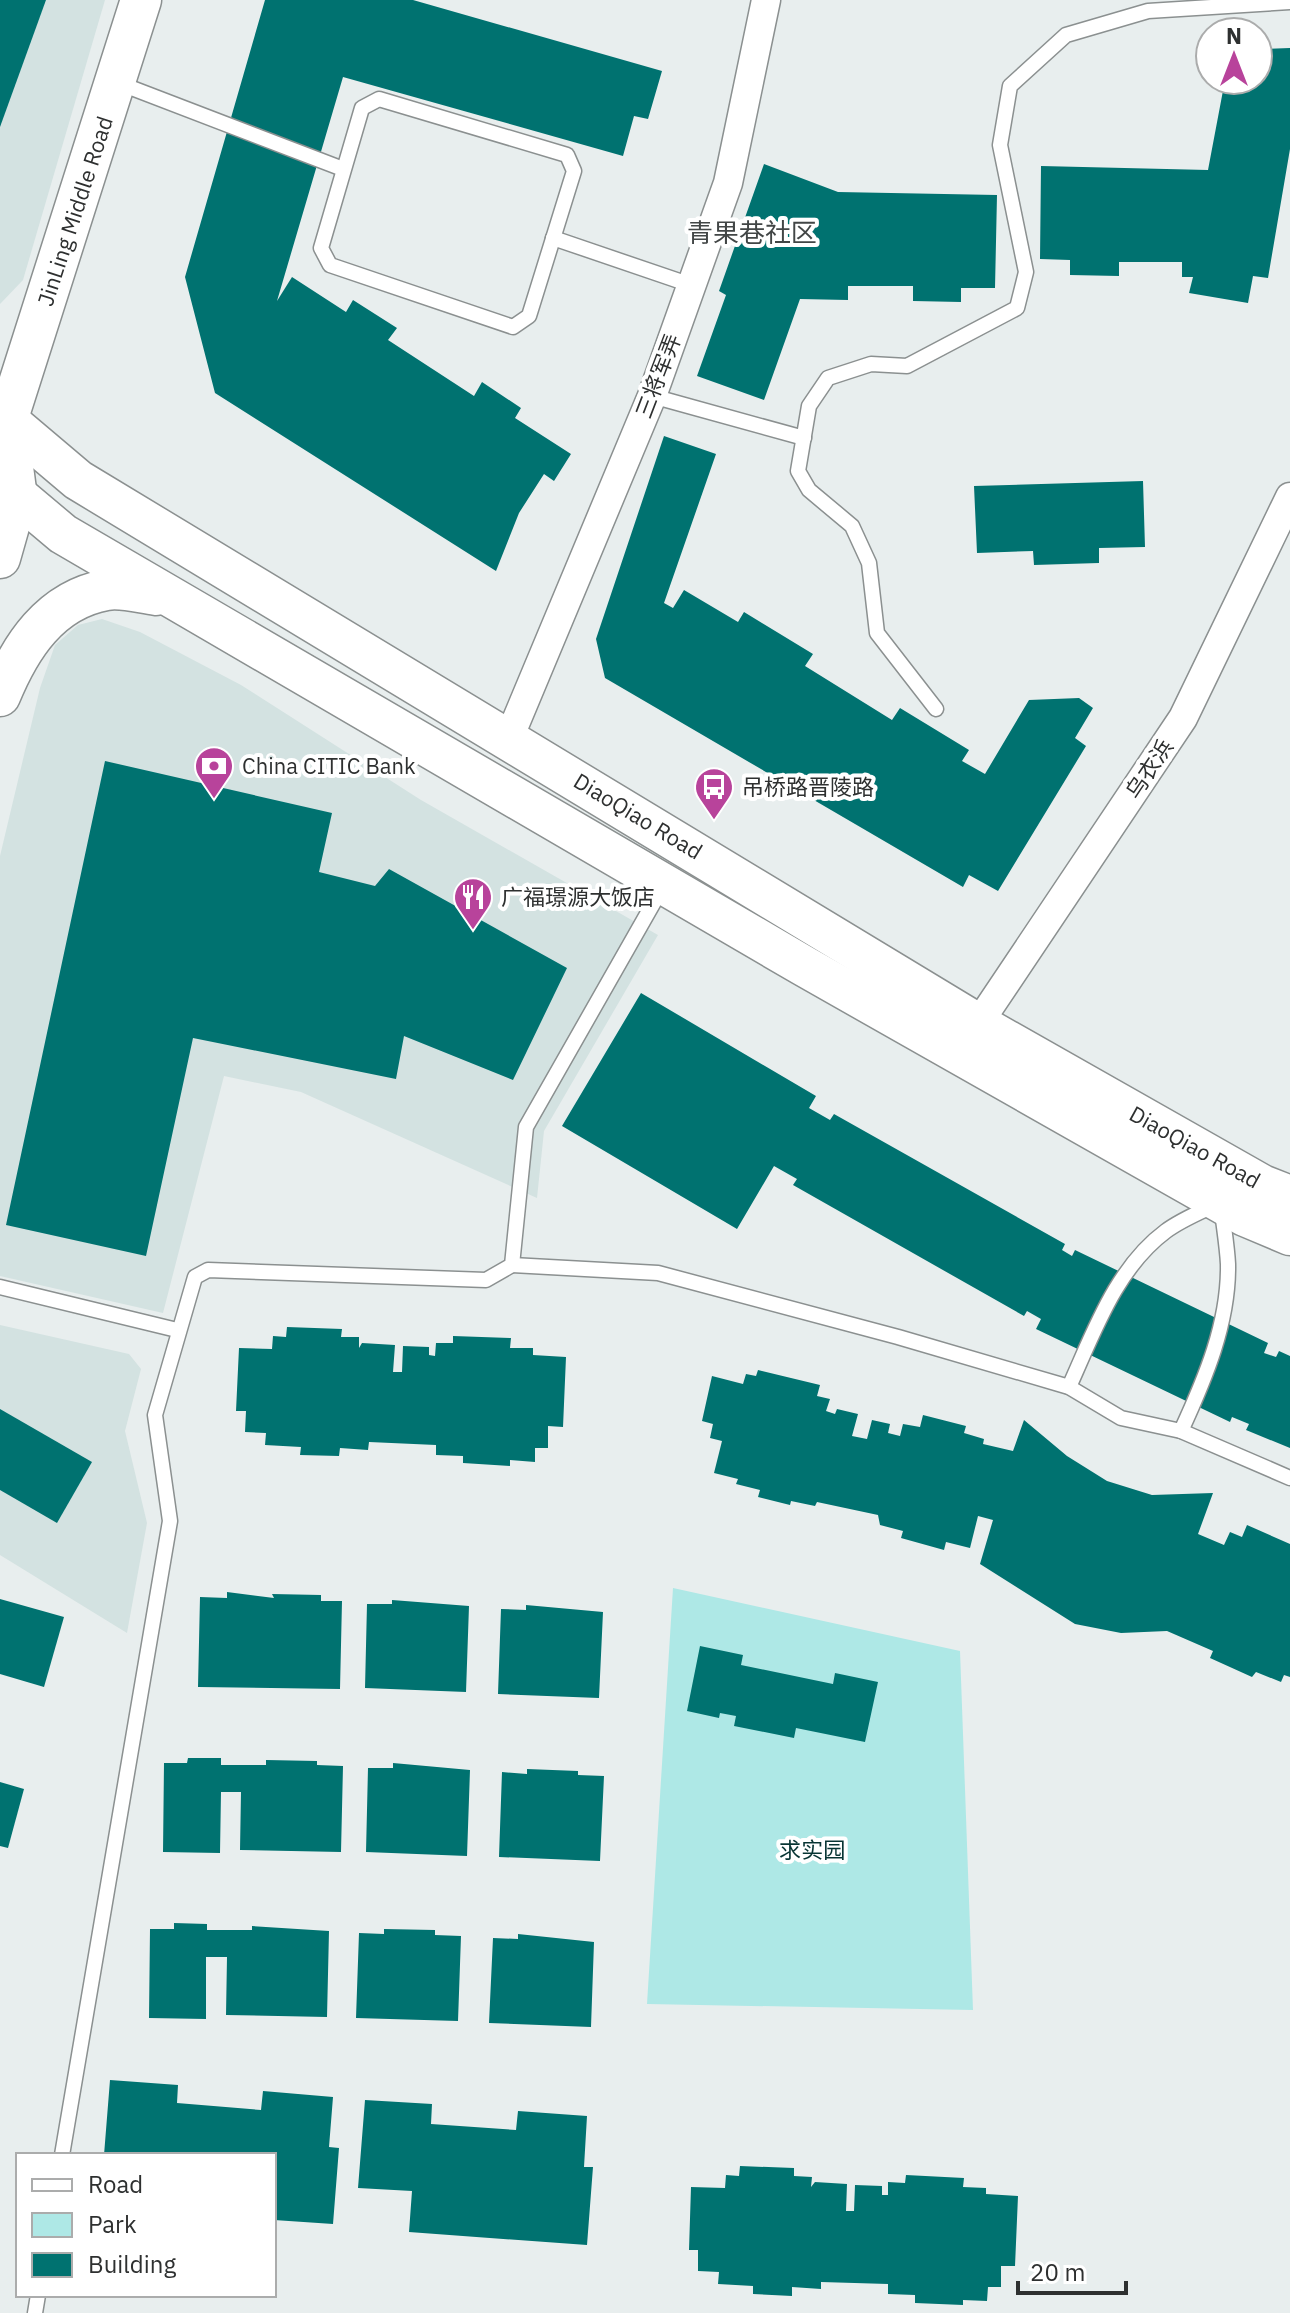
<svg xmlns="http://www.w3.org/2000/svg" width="1290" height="2313" font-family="'IBM Plex Sans','Noto Sans SC',sans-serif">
<rect width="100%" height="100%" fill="#e8eeee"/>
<!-- built -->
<g fill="#d3e2e1">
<polygon points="0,0 105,0 23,280 0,304"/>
<polygon points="102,619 140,632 241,685 421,800 658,935 544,1131 537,1198 301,1092 224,1076 163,1313 0,1276 0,856 40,688 55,645 78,625"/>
<polygon points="0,1325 129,1354 141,1369 125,1431 147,1523 127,1633 0,1555"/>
</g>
<!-- green -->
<polygon fill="#aee8e6" points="673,1588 960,1651 973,2010 647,2004"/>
<!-- building -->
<g fill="#007270">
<polygon points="0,0 46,0 0,127"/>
<polygon points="265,0 413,0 662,71 648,119 634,116 623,156 343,77 277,301 292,277 346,312 353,300 397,328 388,340 474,396 482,382 521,408 515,418 571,454 554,481 544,474 519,513 496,571 215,393 185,277"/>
<polygon points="1290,48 1290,149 1268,278 1253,276 1248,303 1189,293 1193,277 1182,277 1182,262 1119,262 1119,276 1070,275 1070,260 1040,259 1041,166 1208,170 1225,80 1258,80 1258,49"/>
<polygon points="764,164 838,192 997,195 995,288 961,288 961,302 913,301 913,286 848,286 848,300 800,299 764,400 697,376 726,295 719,291"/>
<polygon points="664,436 716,454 664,603 673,608 684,590 738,622 744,612 813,654 805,666 892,720 900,708 969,750 962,761 985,774 1029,700 1079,698 1093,708 1075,738 1086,746 998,891 969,875 963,887 605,678 596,639"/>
<polygon points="1143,481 1145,547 1099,548 1099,563 1034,565 1033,551 977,553 974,486"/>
<polygon points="105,761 332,813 319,872 375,886 389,869 567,968 513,1080 404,1036 396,1079 193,1038 146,1256 6,1225"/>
<polygon points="641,993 816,1096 809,1108 830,1120 834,1114 1065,1244 1062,1250 1072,1256 1075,1250 1268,1343 1264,1353 1276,1357 1279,1351 1290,1356 1290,1448 1246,1430 1249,1424 1232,1417 1230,1422 1036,1329 1041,1319 1027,1311 1024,1316 793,1185 797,1179 774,1166 737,1229 562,1126"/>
<polygon points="287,1327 342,1329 341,1337 359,1337 359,1348 362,1343 395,1345 393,1372 402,1372 403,1346 429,1347 429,1355 435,1356 436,1343 453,1343 453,1336 511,1338 510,1348 533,1348 533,1355 566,1357 563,1427 548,1426 548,1448 535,1448 535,1462 510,1460 510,1466 463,1463 463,1456 436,1455 436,1445 369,1442 368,1450 340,1448 339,1456 300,1455 301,1447 265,1445 266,1433 245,1432 246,1411 236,1411 239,1348 272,1349 273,1336 286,1337"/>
<polygon points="758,1370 820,1385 817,1396 830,1399 826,1411 835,1414 837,1409 858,1414 852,1436 867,1439 872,1420 890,1424 888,1433 900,1436 903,1424 920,1427 923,1415 966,1426 964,1433 984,1439 983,1444 1013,1451 1024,1420 1067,1456 1107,1481 1152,1495 1213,1493 1198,1534 1224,1545 1230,1532 1242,1537 1247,1525 1290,1544 1290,1677 1284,1675 1281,1682 1256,1672 1252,1677 1210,1658 1213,1651 1167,1631 1121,1633 1075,1624 980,1564 993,1520 978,1516 970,1548 946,1542 944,1550 901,1538 903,1531 880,1525 878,1515 817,1502 815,1506 791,1501 790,1505 758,1497 760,1490 736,1484 738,1479 714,1473 722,1441 710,1438 713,1424 702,1421 712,1376 743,1384 746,1374 756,1376"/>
<polygon points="0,1409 92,1462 57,1523 0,1490"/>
<polygon points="227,1592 274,1598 272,1594 321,1595 321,1601 342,1601 340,1689 198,1687 200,1597 227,1598"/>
<polygon points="0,1599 64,1617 44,1687 0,1674"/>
<polygon points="392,1600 469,1606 466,1692 365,1688 367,1604 392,1604"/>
<polygon points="526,1605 603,1612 599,1698 498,1694 501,1609 526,1610"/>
<polygon points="700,1646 743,1655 741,1665 833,1684 835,1673 878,1682 865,1742 796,1728 794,1738 734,1726 736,1716 720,1713 719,1718 687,1711"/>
<polygon points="188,1758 221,1758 221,1765 266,1765 266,1760 317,1761 317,1765 343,1766 341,1852 240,1850 241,1792 221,1792 220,1853 163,1852 164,1763 187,1763"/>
<polygon points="393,1763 470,1770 467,1856 366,1852 368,1768 393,1768"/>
<polygon points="527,1769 578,1771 578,1775 604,1776 600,1861 499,1857 502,1772 527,1774"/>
<polygon points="0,1782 24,1789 8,1848 0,1846"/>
<polygon points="174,1923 207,1924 207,1930 252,1930 252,1926 329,1931 327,2017 226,2015 227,1957 206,1957 206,2019 149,2018 150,1929 174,1929"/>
<polygon points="384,1929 435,1930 435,1935 461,1936 458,2021 356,2018 359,1933 384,1934"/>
<polygon points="518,1934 594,1942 591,2027 489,2023 493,1938 518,1939"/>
<polygon points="110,2080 178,2085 177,2103 261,2110 263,2091 333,2097 329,2147 339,2148 333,2224 274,2220 274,2155 104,2155"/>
<polygon points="365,2100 432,2104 431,2124 516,2130 518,2111 587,2116 584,2167 593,2167 587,2245 409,2232 412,2191 358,2188"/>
<polygon points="740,2166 794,2168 794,2176 812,2177 811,2187 815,2182 847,2184 846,2211 854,2211 855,2185 882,2186 882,2195 888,2195 888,2182 905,2183 906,2175 964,2178 963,2187 986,2188 986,2194 1018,2196 1015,2266 1001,2266 1001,2287 988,2287 987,2301 963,2300 963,2305 915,2303 915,2295 888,2294 888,2284 821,2282 821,2289 792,2287 792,2296 753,2294 753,2286 718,2284 719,2272 698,2271 698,2250 689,2250 691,2187 725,2188 726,2175 739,2176"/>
</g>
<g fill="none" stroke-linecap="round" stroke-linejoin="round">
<!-- lane casing -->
<g stroke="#8b9090" stroke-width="17">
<g id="lane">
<polyline points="116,82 343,169"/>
<polygon points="379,99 567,155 574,171 529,316 513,327 330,265 321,248 362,108"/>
<polyline points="553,238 691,285"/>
<polyline points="652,396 804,438"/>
<polyline points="936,709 877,633 869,563 852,526 809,490 798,471 809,406 828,378 871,364 907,366 1017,308 1026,272 1000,145 1010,86 1066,35 1148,11 1290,2"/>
<polyline points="512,1265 658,1273 898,1337 1069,1387 1121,1418 1181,1431 1290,1478"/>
<polyline points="0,1287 177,1330"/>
<path d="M 1069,1387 C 1094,1332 1116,1268 1166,1231 C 1182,1219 1203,1211 1221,1202 C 1223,1223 1227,1244 1228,1264 C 1229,1323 1205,1379 1181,1431"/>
<polyline points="62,2155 170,1521 155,1415 195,1277 208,1270 486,1280 512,1265 526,1127 662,888"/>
<polyline points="35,2313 38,2295"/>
</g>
</g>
<!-- street casing -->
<g stroke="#8b9090" stroke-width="31">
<g id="street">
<polyline points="509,738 652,396 728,183 766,0"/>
<polyline points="978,1024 1183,718 1290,497"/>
</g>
</g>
<!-- secondary casing -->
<g stroke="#8b9090" stroke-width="43">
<g id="secondary">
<polyline points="0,414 78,480 978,1024 1262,1185 1290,1196"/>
<polyline points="0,481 63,534 804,966 1245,1216 1290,1235"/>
<polyline points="0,558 17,498 7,421 141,0"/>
<path d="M 0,696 C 20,647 50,600 106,590 C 121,587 141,593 156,595"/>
</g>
</g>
<!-- lane -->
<use href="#lane" stroke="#fff" stroke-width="14"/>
<!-- street -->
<use href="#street" stroke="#fff" stroke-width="28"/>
<!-- secondary -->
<use href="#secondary" stroke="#fff" stroke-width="40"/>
</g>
<!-- icons -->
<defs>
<g id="bank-pin" transform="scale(2)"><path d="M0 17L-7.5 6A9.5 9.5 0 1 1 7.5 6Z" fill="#b8439b" stroke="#fff"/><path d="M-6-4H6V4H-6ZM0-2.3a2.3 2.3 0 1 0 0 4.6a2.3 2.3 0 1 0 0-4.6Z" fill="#fff"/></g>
<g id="bus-pin" transform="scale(2)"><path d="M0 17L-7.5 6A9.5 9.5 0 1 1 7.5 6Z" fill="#b8439b" stroke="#fff"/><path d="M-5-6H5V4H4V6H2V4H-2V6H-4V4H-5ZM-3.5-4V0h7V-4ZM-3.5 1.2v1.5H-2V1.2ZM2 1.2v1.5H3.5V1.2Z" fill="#fff"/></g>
<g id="restaurant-pin" transform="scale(2)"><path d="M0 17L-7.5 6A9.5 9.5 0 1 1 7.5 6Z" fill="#b8439b" stroke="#fff"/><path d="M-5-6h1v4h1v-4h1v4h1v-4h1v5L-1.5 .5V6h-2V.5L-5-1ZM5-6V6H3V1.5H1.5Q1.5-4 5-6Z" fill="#fff"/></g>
</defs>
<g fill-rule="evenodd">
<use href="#bank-pin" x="214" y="766"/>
<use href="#bus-pin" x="714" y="787"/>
<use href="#restaurant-pin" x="473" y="897"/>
</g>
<g text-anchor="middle" stroke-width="8" stroke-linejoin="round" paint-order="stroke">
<!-- street labels -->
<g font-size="22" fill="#2e3030" stroke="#fff">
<text transform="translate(75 211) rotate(-72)" y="8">JinLing Middle Road</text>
<text transform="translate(658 376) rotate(-69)" y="8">三将军弄</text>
<text transform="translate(1149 769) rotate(-56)" y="8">乌衣浜</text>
<text transform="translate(638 816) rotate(31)" y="8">DiaoQiao Road</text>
<text transform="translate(1195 1147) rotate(29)" y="8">DiaoQiao Road</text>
</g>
<!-- poi labels -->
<g font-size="22" fill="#2e3030" stroke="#fff" text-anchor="start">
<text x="242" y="774">China CITIC Bank</text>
<text x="742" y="795">吊桥路晋陵路</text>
<text x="501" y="905">广福璟源大饭店</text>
</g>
<!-- park labels -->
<g font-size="22" fill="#073433" stroke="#fff">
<text x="812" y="1858">求实园</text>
</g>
<!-- quarter labels -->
<g font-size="26" fill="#424646" stroke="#fff">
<text x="752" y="242">青果巷社区</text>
</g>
</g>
<!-- legend -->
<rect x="16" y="2153" width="260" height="144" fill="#ffffff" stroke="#abacac" stroke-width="2"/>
<rect x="32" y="2179" width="40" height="12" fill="#ffffff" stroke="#abacac" stroke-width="2"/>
<text x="88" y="2193" font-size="24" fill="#2e3030">Road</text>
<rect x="32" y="2213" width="40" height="24" fill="#aee8e6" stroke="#abacac" stroke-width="2"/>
<text x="88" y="2233" font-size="24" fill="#2e3030">Park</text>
<rect x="32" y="2253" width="40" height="24" fill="#007270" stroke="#abacac" stroke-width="2"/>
<text x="88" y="2273" font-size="24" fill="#2e3030">Building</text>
<!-- north arrow -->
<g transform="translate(1234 56)"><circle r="38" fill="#ffffff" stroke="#abacac" stroke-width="2"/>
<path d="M0-6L14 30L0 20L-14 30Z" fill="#b8439b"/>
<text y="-12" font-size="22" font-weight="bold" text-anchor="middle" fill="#2e3030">N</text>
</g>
<!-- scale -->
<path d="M1018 2281v12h108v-12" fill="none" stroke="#2e3030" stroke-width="4"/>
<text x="1030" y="2281" font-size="24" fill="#2e3030" stroke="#ffffff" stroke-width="6" paint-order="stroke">20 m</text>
</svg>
